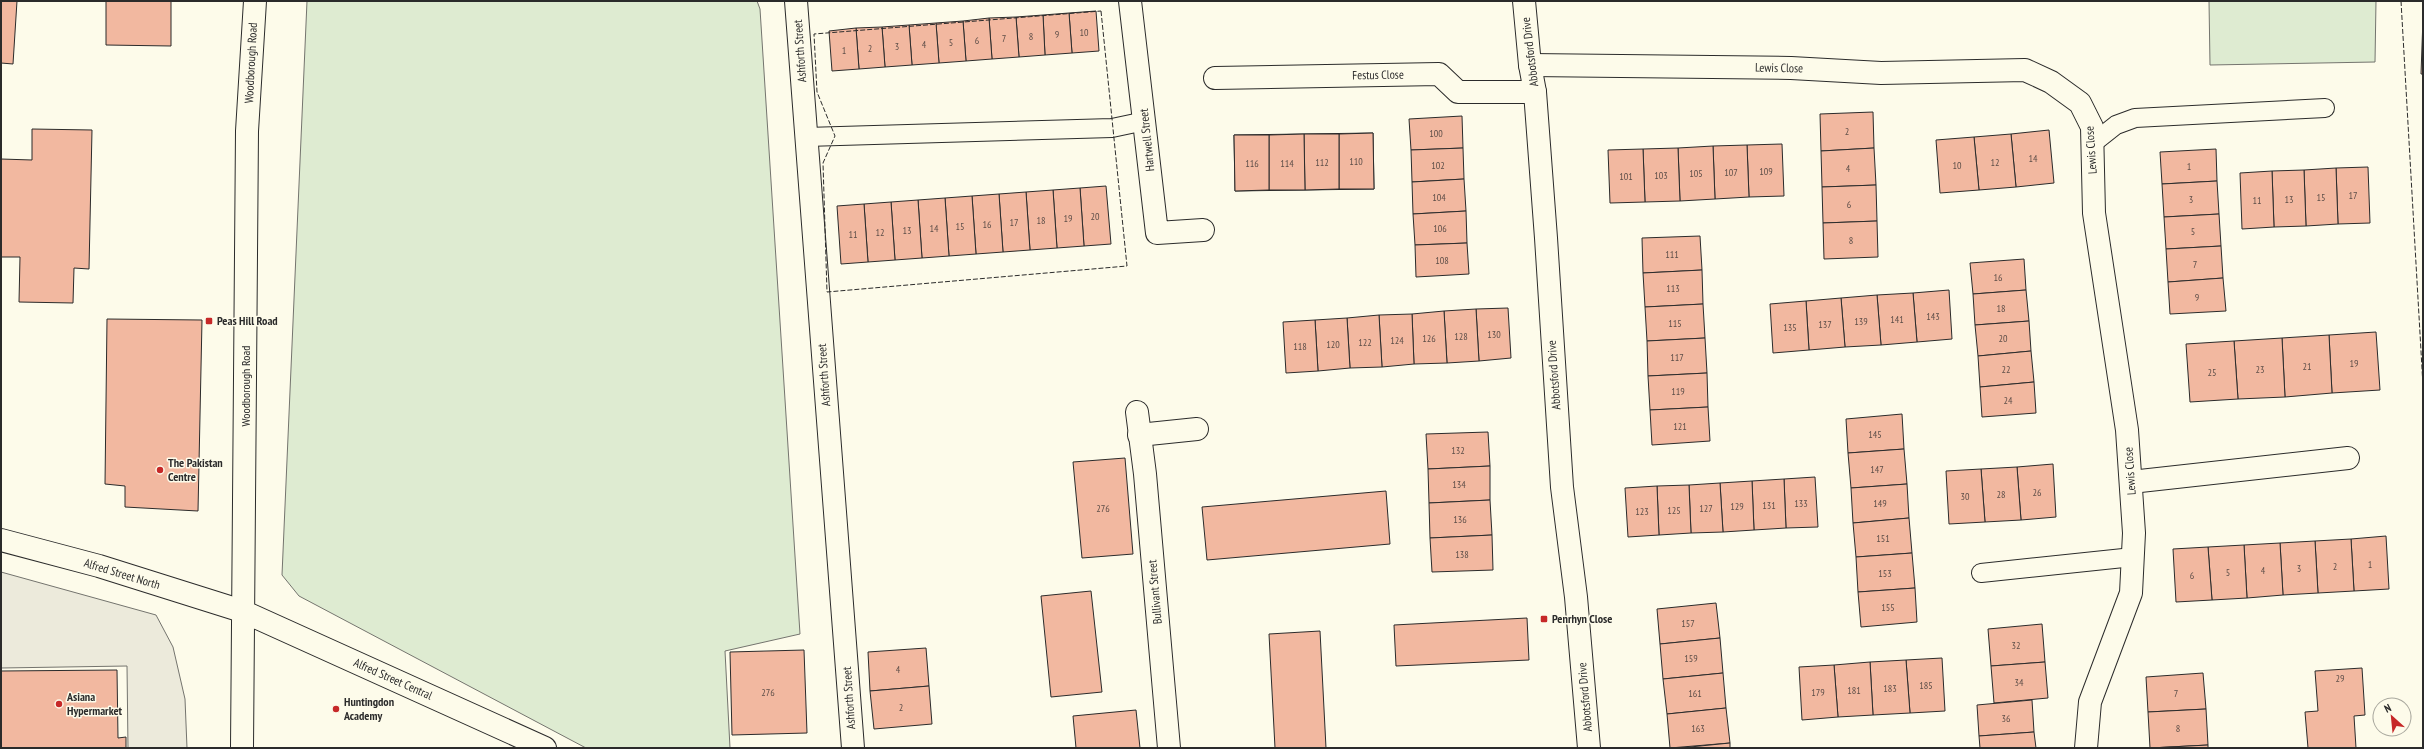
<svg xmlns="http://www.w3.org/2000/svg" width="2424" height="749" font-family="'PT Sans Narrow',sans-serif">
<rect width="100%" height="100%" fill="#fdfbea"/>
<!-- green -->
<g fill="#deebd1" stroke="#74746e">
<polygon points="307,1 757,1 760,9 800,634 725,651 730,748 586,748 299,596 282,575"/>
<polygon points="2209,1 2376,1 2375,62 2210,65"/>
</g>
<!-- parking -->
<polygon fill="#eceadb" stroke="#74746e" points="1,572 156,615 173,647 185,699 187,748 128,748 127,666 1,668"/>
<!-- building -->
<g fill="#f2b8a0" stroke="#2b2b2b">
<polygon points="1,1 17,1 13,64 1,63"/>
<polygon points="106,1 171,1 171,46 106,45"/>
<polygon points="1096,11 1099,51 1072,53 1069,13"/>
<polygon points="1069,13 1072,53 1045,55 1043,15"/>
<polygon points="1043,15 1045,55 1019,57 1016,17"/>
<polygon points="1016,17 1019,57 992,59 989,18"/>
<polygon points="989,18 992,59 966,61 963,21"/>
<polygon points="2423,18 2423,74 2421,74"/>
<polygon points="963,21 966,61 939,63 936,23"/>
<polygon points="936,23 939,63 912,65 909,25"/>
<polygon points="909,25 912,65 885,67 882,27"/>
<polygon points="882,27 885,67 859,69 856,28"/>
<polygon points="856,28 859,69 832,71 829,31"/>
<polygon points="1873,112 1874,148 1821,151 1820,114"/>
<polygon points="1462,116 1463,148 1411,150 1409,119"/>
<polygon points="32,129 92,130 89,269 74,268 73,303 19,302 20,257 1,257 1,159 32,160"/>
<polygon points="2049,130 2054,183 2016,187 2011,134"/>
<polygon points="1373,133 1374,189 1235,191 1234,135"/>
<polygon points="1373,133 1374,189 1339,189 1339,134"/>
<polygon points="1304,134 1339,134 1339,189 1305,190"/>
<polygon points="1304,134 1305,190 1269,190 1269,135"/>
<polygon points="2011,134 2016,187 1979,190 1974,137"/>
<polygon points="1234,135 1269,135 1269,190 1235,191"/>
<polygon points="1974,137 1979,190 1940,193 1936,140"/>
<polygon points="1782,144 1784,196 1749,197 1747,145"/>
<polygon points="1747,145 1749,197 1715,199 1713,146"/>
<polygon points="1713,146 1715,199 1680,201 1678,148"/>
<polygon points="1463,148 1464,179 1412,182 1411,150"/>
<polygon points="1678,148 1680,201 1645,202 1643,149"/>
<polygon points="1874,148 1876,185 1822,187 1821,151"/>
<polygon points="1643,149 1645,202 1610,203 1608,150"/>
<polygon points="2216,149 2217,181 2162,184 2160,152"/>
<polygon points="2368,167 2370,223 2338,224 2336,168"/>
<polygon points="2336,168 2338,224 2306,226 2304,170"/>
<polygon points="2304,170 2306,226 2274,227 2272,171"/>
<polygon points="2272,171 2274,227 2242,229 2240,173"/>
<polygon points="1464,179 1466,211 1413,214 1412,182"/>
<polygon points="2217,181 2219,214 2164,217 2162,184"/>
<polygon points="1876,185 1877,221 1823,223 1822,187"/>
<polygon points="1106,186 1111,244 1084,246 1080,188"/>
<polygon points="1080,188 1084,246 1057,248 1053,190"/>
<polygon points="1053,190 1057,248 1030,250 1026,192"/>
<polygon points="1026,192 1030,250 1003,252 999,194"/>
<polygon points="999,194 1003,252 976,254 972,196"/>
<polygon points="972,196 976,254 949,256 945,198"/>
<polygon points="945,198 949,256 922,258 918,200"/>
<polygon points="918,200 922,258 895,260 891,202"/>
<polygon points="891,202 895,260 868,262 864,204"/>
<polygon points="864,204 868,262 841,264 837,206"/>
<polygon points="1466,211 1467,243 1415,245 1413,214"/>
<polygon points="2219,214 2221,246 2166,249 2164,217"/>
<polygon points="1877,221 1878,257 1824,259 1823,223"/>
<polygon points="1700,236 1702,270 1643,273 1642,238"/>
<polygon points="1467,243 1469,274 1416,277 1415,245"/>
<polygon points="2221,246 2223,278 2168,282 2166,249"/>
<polygon points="2024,259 2026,290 1973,294 1970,263"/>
<polygon points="1702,270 1703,304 1645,307 1643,273"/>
<polygon points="2223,278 2226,311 2170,314 2168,282"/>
<polygon points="1949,290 1952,339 1917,342 1913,293"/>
<polygon points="2026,290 2029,321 1975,325 1973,294"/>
<polygon points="1913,293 1917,342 1881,345 1877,295"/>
<polygon points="1877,295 1881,345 1845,347 1841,298"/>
<polygon points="1841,298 1845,347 1809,350 1806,301"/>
<polygon points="1806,301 1809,350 1773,353 1770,304"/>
<polygon points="1703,304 1705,338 1647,341 1645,307"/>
<polygon points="1508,308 1511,358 1479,361 1476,309"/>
<polygon points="1476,309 1479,361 1447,363 1444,311"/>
<polygon points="1444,311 1447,363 1414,364 1412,314"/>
<polygon points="1412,314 1414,364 1382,367 1379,315"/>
<polygon points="1379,315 1382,367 1350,368 1347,318"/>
<polygon points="1347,318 1350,368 1318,371 1315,320"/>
<polygon points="107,319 202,320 198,511 125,507 125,486 105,484"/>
<polygon points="1315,320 1318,371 1286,373 1283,322"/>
<polygon points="2029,321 2031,351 1978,356 1975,325"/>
<polygon points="2376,332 2380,390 2332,393 2329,335"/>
<polygon points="2329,335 2332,393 2285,397 2282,338"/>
<polygon points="1705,338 1707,373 1648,376 1647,341"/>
<polygon points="2282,338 2285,397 2238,399 2234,341"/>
<polygon points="2234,341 2238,399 2190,402 2186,344"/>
<polygon points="2031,351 2034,382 1980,387 1978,356"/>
<polygon points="1707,373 1708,407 1650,410 1648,376"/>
<polygon points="2034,382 2036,413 1982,417 1980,387"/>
<polygon points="1708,407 1710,441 1652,445 1650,410"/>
<polygon points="1902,414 1904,449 1848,453 1846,419"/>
<polygon points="1488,432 1490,466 1428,469 1426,434"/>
<polygon points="1904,449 1907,484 1851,488 1848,453"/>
<polygon points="1125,458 1133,554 1082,558 1073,462"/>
<polygon points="2053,464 2056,517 2021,520 2017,467"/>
<polygon points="1490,466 1490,500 1429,503 1428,469"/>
<polygon points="2017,467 2021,520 1985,522 1981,469"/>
<polygon points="1981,469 1985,522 1949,524 1946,471"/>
<polygon points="1815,477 1818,527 1786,528 1784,479"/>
<polygon points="1784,479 1786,528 1754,530 1752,481"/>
<polygon points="1752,481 1754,530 1723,532 1720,483"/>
<polygon points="1720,483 1723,532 1691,533 1689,485"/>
<polygon points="1907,484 1909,518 1853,523 1851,488"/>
<polygon points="1689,485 1691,533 1659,535 1657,486"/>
<polygon points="1657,486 1659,535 1628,537 1625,488"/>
<polygon points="1386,491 1390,544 1207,560 1202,507"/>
<polygon points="1490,500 1492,535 1430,538 1429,503"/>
<polygon points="1909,518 1912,553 1856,557 1853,523"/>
<polygon points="1492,535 1493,570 1432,572 1430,538"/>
<polygon points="2386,536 2389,589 2354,591 2351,539"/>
<polygon points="2351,539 2354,591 2318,593 2315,541"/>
<polygon points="2315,541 2318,593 2283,595 2280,543"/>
<polygon points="2280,543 2283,595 2247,598 2244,545"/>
<polygon points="2244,545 2247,598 2212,600 2208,547"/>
<polygon points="2208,547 2212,600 2176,602 2173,549"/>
<polygon points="1912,553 1915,588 1858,592 1856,557"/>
<polygon points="1915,588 1917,622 1861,627 1858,592"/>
<polygon points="1091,591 1102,692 1051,697 1041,596"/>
<polygon points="1716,603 1720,638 1660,644 1657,609"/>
<polygon points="1527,618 1529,660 1396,666 1394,625"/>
<polygon points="2042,624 2045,662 1991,666 1988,629"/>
<polygon points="1320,631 1326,748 1275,748 1269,634"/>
<polygon points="1720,638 1723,673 1663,679 1660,644"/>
<polygon points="926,648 929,686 870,691 868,652"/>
<polygon points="804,650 807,733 732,735 730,652"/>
<polygon points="1942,658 1945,711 1910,713 1906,660"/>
<polygon points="1906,660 1910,713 1873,715 1870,662"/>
<polygon points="1870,662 1873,715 1838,717 1834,665"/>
<polygon points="2045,662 2048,698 1994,703 1991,666"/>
<polygon points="1834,665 1838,717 1802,720 1799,667"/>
<polygon points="2362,668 2365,715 2354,716 2356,748 2308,748 2305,712 2318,711 2315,671"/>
<polygon points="117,670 118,738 126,737 126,748 1,748 1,671"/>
<polygon points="1723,673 1726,708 1667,714 1663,679"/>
<polygon points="2203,673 2206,709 2148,712 2146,677"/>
<polygon points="929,686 932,724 874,729 870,691"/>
<polygon points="2032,700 2034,732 1979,736 1977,705"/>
<polygon points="1726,708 1730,743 1670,748 1667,714"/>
<polygon points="2206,709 2208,745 2150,748 2148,712"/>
<polygon points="1136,710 1140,748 1076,748 1073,716"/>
<polygon points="2034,732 2036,748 1980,748 1979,736"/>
<polygon points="1730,743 1730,748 1680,748"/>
<polygon points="2208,745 2208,748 2150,748"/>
</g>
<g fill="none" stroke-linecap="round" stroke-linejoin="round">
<!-- service casing -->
<g stroke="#2b2b2b" stroke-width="20">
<g id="service">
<polyline points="806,137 1112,128 1145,121"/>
<polyline points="2092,144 2116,125 2135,118 2325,108"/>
<polyline points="1981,573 2133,557"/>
</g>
</g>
<!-- minor casing -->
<g stroke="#2b2b2b" stroke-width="24">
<g id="minor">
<polyline points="796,1 853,748"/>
<polyline points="1130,1 1157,233 1203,230"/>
<polyline points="1524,1 1530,65 1535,92 1546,238 1562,487 1576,597 1589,748"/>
<polyline points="1530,65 1791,68 1881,73 2025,70 2051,82 2080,103 2092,127 2094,213 2127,430 2134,533 2131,593 2090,702 2086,748"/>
<polyline points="1215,78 1439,74 1458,92 1535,92"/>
<polyline points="1137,412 1145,474 1169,748"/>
<polyline points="1139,435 1197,429"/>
<polyline points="2131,482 2348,458"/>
<polyline points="1,540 99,566 242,611 545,748"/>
</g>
</g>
<!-- secondary casing -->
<g stroke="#2b2b2b" stroke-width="24">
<polyline id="secondary" points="242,748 247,131 255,1"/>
</g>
<!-- service -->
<use href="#service" stroke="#fdfbea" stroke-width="18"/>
<!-- minor -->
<use href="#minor" stroke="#fdfbea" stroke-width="22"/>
<!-- secondary -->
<use href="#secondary" stroke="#fdfbea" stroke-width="22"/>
<!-- fence -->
<g stroke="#2b2b2b" stroke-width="1" stroke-dasharray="5 2" stroke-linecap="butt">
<polyline points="2401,1 2423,386"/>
<polygon points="1101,11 1127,266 827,292 823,163 835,136 817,92 814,34"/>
</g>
</g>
<!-- markers -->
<g fill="#c62828" stroke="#fdfbea" stroke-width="1.5">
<rect x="205" y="317" width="8" height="8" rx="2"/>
<circle cx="160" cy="470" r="4"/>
<rect x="1540" y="615" width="8" height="8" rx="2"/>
<circle cx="59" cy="704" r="4"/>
<circle cx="336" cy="709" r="4"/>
</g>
<g text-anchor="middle" stroke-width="3" stroke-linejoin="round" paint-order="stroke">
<!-- number labels -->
<g font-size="10" fill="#5d4e48">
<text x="1084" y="36">10</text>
<text x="1057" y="38">9</text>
<text x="1031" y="40">8</text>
<text x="1004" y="42">7</text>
<text x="977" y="44">6</text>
<text x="951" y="46">5</text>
<text x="924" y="48">4</text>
<text x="897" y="50">3</text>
<text x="870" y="52">2</text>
<text x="844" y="54">1</text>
<text x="1847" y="135">2</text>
<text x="1436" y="137">100</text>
<text x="2033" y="162">14</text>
<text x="1356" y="165">110</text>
<text x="1322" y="166">112</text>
<text x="1995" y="166">12</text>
<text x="1252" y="167">116</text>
<text x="1287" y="167">114</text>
<text x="1438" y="169">102</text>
<text x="1957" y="169">10</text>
<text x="2189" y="170">1</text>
<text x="1848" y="172">4</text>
<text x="1766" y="175">109</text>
<text x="1731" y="176">107</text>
<text x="1696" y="177">105</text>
<text x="1661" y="179">103</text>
<text x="1626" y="180">101</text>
<text x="2353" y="199">17</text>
<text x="1439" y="201">104</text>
<text x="2321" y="201">15</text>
<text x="2191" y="203">3</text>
<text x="2289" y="203">13</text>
<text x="2257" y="204">11</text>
<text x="1849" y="208">6</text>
<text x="1095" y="220">20</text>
<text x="1068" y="222">19</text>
<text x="1041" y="224">18</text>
<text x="1014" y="226">17</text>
<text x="987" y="228">16</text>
<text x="960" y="230">15</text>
<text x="934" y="232">14</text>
<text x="1440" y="232">106</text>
<text x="907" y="234">13</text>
<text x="2193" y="235">5</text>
<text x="880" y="236">12</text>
<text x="853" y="238">11</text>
<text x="1851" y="244">8</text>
<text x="1672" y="258">111</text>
<text x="1442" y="264">108</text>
<text x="2195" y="268">7</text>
<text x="1998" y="281">16</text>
<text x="1673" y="292">113</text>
<text x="2197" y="301">9</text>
<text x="2001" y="312">18</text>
<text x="1933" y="320">143</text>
<text x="1897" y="323">141</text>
<text x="1861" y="325">139</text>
<text x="1675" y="327">115</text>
<text x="1825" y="328">137</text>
<text x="1790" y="331">135</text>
<text x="1494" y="338">130</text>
<text x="1461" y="340">128</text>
<text x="1429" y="342">126</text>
<text x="2003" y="342">20</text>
<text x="1397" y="344">124</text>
<text x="1365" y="346">122</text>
<text x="1333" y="348">120</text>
<text x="1300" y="350">118</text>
<text x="1677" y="361">117</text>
<text x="2354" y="367">19</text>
<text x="2307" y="370">21</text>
<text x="2006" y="373">22</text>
<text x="2260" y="373">23</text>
<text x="2212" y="376">25</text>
<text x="1678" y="395">119</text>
<text x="2008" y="404">24</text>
<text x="1680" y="430">121</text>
<text x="1875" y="438">145</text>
<text x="1458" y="454">132</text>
<text x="1877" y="473">147</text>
<text x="1459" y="488">134</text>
<text x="2037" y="496">26</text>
<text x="2001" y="498">28</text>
<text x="1965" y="500">30</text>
<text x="1801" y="507">133</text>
<text x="1880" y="507">149</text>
<text x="1769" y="509">131</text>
<text x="1737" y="510">129</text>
<text x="1103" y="512">276</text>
<text x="1706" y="512">127</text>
<text x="1674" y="514">125</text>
<text x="1642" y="515">123</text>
<text x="1460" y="523">136</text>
<text x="1883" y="542">151</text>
<text x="1462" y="558">138</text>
<text x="2370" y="568">1</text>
<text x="2335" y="570">2</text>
<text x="2299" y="572">3</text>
<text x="2263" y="574">4</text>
<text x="2228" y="576">5</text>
<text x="1885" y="577">153</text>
<text x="2192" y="579">6</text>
<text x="1888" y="611">155</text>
<text x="1688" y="627">157</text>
<text x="2016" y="649">32</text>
<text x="1691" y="662">159</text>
<text x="898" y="673">4</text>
<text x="2340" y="682">29</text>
<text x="2019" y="686">34</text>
<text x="1926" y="689">185</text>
<text x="1890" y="692">183</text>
<text x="1854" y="694">181</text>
<text x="768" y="696">276</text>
<text x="1818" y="696">179</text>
<text x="1695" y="697">161</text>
<text x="2176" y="697">7</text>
<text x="901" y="711">2</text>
<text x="2006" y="722">36</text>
<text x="1698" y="732">163</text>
<text x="2178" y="732">8</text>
</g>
<!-- street labels -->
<g font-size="12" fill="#2b2b2b" stroke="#fdfbea">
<text transform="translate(800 51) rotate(-94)" y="4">Ashforth Street</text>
<text transform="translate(1530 52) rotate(-97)" y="4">Abbotsford Drive</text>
<text transform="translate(251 63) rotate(-87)" y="4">Woodborough Road</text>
<text transform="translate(1779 68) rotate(1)" y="4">Lewis Close</text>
<text transform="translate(1378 75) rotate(-1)" y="4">Festus Close</text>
<text transform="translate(1147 140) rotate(-96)" y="4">Hartwell Street</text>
<text transform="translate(2091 150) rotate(-94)" y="4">Lewis Close</text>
<text transform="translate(824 375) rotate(-94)" y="4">Ashforth Street</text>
<text transform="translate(1554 375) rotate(-94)" y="4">Abbotsford Drive</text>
<text transform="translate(246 386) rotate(-90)" y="4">Woodborough Road</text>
<text transform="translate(2130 471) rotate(-94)" y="4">Lewis Close</text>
<text transform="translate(122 574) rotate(17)" y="4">Alfred Street North</text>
<text transform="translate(1155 592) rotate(-95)" y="4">Bullivant Street</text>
<text transform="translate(393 679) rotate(24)" y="4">Alfred Street Central</text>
<text transform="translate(1585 697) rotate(-95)" y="4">Abbotsford Drive</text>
<text transform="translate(849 698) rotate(-94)" y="4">Ashforth Street</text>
</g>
<!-- poi labels -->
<g font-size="12" font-weight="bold" fill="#2b2b2b" stroke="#fdfbea" text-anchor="start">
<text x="217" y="325">Peas Hill Road</text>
<text x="168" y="467">The Pakistan<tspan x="168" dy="14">Centre</tspan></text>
<text x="1552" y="623">Penrhyn Close</text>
<text x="67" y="701">Asiana<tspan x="67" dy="14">Hypermarket</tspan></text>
<text x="344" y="706">Huntingdon<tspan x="344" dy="14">Academy</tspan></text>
</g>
</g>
<!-- border -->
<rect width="2424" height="749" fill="none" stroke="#2b2b2b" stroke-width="4"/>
<!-- north arrow -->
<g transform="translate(2392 717) rotate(333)"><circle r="19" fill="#fdfbea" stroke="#a9a89e"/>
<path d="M0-3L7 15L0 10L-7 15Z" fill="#c62828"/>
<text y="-6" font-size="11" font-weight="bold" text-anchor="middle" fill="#2b2b2b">N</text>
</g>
</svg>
